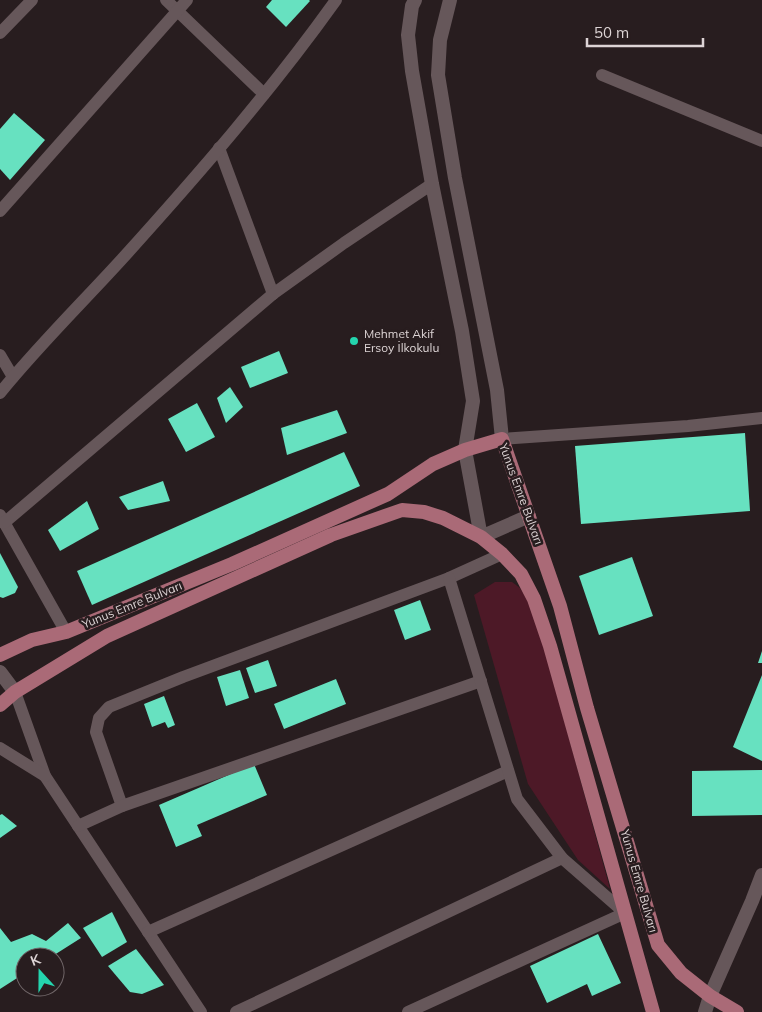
<svg xmlns="http://www.w3.org/2000/svg" width="762" height="1012" font-family="Mulish,sans-serif">
<rect width="100%" height="100%" fill="#281d1f"/>
<!-- green -->
<polygon fill="#4d1927" points="495,582 512,582 520,588 528,600 545,650 610,889 578,860 528,784 474,595"/>
<!-- building -->
<g fill="#67e1c0">
<polygon points="272,0 309,0 310,1 286,27 266,7"/>
<polygon points="14,113 45,140 10,180 0,169 0,129"/>
<polygon points="279,351 288,373 250,388 241,367"/>
<polygon points="230,387 243,407 226,423 217,398"/>
<polygon points="197,403 215,437 186,452 168,419"/>
<polygon points="337,410 347,433 287,455 281,428"/>
<polygon points="745,433 750,511 581,524 575,446"/>
<polygon points="344,452 360,486 92,605 77,571"/>
<polygon points="163,481 170,501 128,510 119,497"/>
<polygon points="87,501 99,529 60,551 48,530"/>
<polygon points="0,553 18,587 15,593 3,598 0,597"/>
<polygon points="632,557 653,616 599,635 579,576"/>
<polygon points="420,600 431,630 405,640 394,610"/>
<polygon points="762,651 762,663 758,663"/>
<polygon points="268,660 277,686 255,693 246,668"/>
<polygon points="240,670 249,698 226,706 217,677"/>
<polygon points="762,675 762,761 733,747"/>
<polygon points="336,679 346,704 284,729 274,704"/>
<polygon points="164,696 175,725 168,728 165,722 152,727 144,704"/>
<polygon points="254,764 267,795 197,825 202,836 176,847 159,805"/>
<polygon points="762,770 762,815 692,816 692,771"/>
<polygon points="2,814 17,826 0,838 0,815"/>
<polygon points="112,912 127,942 102,957 83,928"/>
<polygon points="68,923 81,938 51,957 25,957 25,973 0,989 0,928 11,942 32,934 46,941"/>
<polygon points="598,934 621,983 592,996 587,984 547,1003 530,966"/>
<polygon points="136,949 164,985 142,994 130,992 108,966"/>
</g>
<g fill="none" stroke-linecap="round" stroke-linejoin="round">
<!-- minor -->
<g stroke="#66575a" stroke-width="12">
<polyline points="166,0 264,94"/>
<polyline points="0,33 32,0"/>
<polyline points="602,75 762,141"/>
<polyline points="219,148 273,294"/>
<polyline points="0,211 187,0"/>
<polyline points="0,355 13,377"/>
<path d="M 0,393 C 38,346 81,304 122,259 C 197,176 271,91 336,0"/>
<polyline points="502,439 688,426 762,418"/>
<polyline points="0,515 66,632"/>
<polyline points="4,523 273,294 344,243 432,184"/>
<polyline points="15,692 45,776 201,1012"/>
<polyline points="0,748 45,776"/>
<polyline points="122,806 96,732 99,718 109,707 183,677 449,578 502,554"/>
<polyline points="78,826 122,806 481,681"/>
<polyline points="148,932 508,771"/>
<polyline points="236,1012 562,858"/>
<polyline points="408,1012 625,913 562,858 517,799 449,578"/>
</g>
<!-- tertiary -->
<g stroke="#66575a" stroke-width="14">
<polyline points="415,0 412,6 408,35 412,71 432,184 462,331 473,401 465,450 481,537 529,516"/>
<polyline points="450,0 440,40 438,75 455,178 497,390 502,439"/>
<polyline points="0,672 15,692"/>
</g>
<!-- secondary -->
<polyline stroke="#66575a" stroke-width="14" points="705,1012 710,996 752,901 762,875"/>
<!-- primary -->
<g stroke="#aa6a77" stroke-width="14">
<polyline points="0,655 32,640 66,632 232,564 388,494 433,464 465,450 502,439 560,606 587,708 658,945 681,973 710,996 737,1012"/>
<polyline points="0,705 15,692 107,636 331,535 402,510 424,512 443,518 481,537 502,554 521,574 534,599 550,646 653,1012"/>
</g>
</g>
<!-- markers -->
<circle fill="#24d5ae" stroke="#281d1f" stroke-width="2" cx="354" cy="341" r="5"/>
<g text-anchor="middle" stroke-width="5" stroke-linejoin="round" paint-order="stroke">
<!-- poi labels -->
<g font-size="12" fill="#ddd4d5" stroke="#281d1f" text-anchor="start">
<text x="364" y="338">Mehmet Akif<tspan x="364" dy="14">Ersoy İlkokulu</tspan></text>
</g>
<!-- street labels -->
<g font-size="12" fill="#ddd4d5" stroke="#281d1f">
<text transform="translate(521 494) rotate(70)" y="4">Yunus Emre Bulvarı</text>
<text transform="translate(132 605) rotate(-22)" y="4">Yunus Emre Bulvarı</text>
<text transform="translate(639 881) rotate(74)" y="4">Yunus Emre Bulvarı</text>
</g>
</g>
<!-- north arrow -->
<g transform="translate(40 972) rotate(339)"><circle r="24" fill="#281d1f" stroke="#706668"/>
<path d="M0-4L9 19L0 12L-9 19Z" fill="#24d5ae"/>
<text y="-8" font-size="14" font-weight="bold" text-anchor="middle" fill="#ddd4d5">K</text>
</g>
<!-- scale -->
<path d="M587 38v8h116v-8" fill="none" stroke="#ddd4d5" stroke-width="2.5"/>
<text x="594" y="38" font-size="15" fill="#ddd4d5" stroke="#281d1f" stroke-width="4" paint-order="stroke">50 m</text>
</svg>
